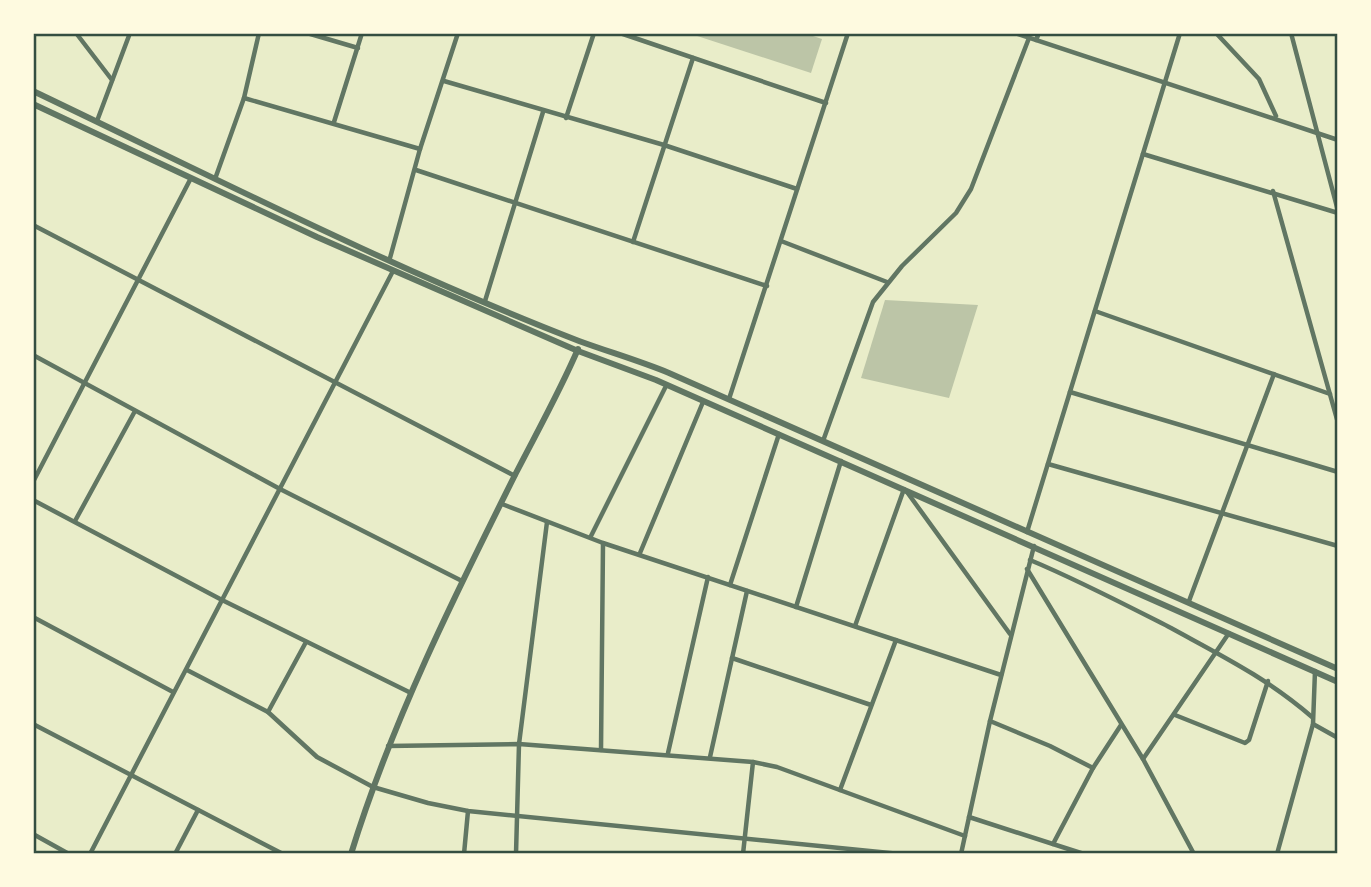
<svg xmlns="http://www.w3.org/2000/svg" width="1371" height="887" font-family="'Golos Text',sans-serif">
<rect width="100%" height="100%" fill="#e9edc9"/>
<!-- building -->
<g fill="#bcc5a7">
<polygon points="688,33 804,33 822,39 811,73"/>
<polygon points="885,300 978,305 949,398 861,378"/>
</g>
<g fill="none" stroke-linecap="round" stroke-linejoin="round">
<!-- minor -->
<g stroke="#617663" stroke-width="4.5">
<polyline points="76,33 112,80"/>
<polyline points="307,33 358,48"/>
<polyline points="620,33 826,103"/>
<polyline points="1015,33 1338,140"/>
<polyline points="1216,33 1259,79 1276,116"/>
<polyline points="1291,33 1338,211"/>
<polyline points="1036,40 1039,33"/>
<polyline points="444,81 664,145 797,189"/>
<polyline points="244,98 420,149"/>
<polyline points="566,118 594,33"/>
<polyline points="97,121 130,33"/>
<polyline points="334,122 362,33"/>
<polyline points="1143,154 1338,213"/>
<polyline points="416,170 767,286"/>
<polyline points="215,179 244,98 259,33"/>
<polyline points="1273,191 1338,423"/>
<polyline points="33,225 515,476"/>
<polyline points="781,241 887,282"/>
<polyline points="633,242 693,58"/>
<polyline points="390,258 420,149 458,33"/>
<polyline points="485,301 543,112"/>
<polyline points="1095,311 1330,394"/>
<polyline points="33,355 280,489 462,581"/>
<polyline points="1070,392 1338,472"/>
<polyline points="729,399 848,33"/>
<polyline points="823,441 873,302 902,266 956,213 971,189 1029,38"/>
<polyline points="1048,464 1338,546"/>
<polyline points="33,482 191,178"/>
<polyline points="907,492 1010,634"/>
<polyline points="33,500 222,600 411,693"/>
<polyline points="502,504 603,543 1001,675"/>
<polyline points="75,521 135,411"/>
<polyline points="1027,532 1180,33"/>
<polyline points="591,536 666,386"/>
<polyline points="640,553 703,402"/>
<path d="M 1030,560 C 1078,580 1124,604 1171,628 C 1222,656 1267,678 1312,717"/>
<polyline points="1027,569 1143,759 1194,854"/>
<polyline points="730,585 779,434"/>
<polyline points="1189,601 1274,374"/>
<polyline points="796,607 841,461"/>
<polyline points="33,617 173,692"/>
<polyline points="855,626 904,489"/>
<polyline points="732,658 871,705"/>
<polyline points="187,670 268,712 317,757 373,787 428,803 468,811 900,854"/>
<polyline points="268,712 306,642"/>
<polyline points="1175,715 1245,743 1249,740 1268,681"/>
<polyline points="990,721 1050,746 1093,768"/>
<polyline points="33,724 283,854"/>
<polyline points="1313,724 1338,738"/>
<polyline points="388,746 519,744 753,762 777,767 965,836"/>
<polyline points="601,750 603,543"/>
<polyline points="668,753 708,577"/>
<polyline points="710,757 747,591"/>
<polyline points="1143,759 1229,633"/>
<polyline points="840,790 896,640"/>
<polyline points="969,817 1084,854"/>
<polyline points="33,834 69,854"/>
<polyline points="1053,844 1093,768 1121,725"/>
<polyline points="90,854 393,271"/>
<polyline points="175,854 198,810"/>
<polyline points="464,854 468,811"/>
<polyline points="516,854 519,744 547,522"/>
<polyline points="743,854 753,762"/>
<polyline points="961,854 990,721 1034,546"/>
<polyline points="1277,854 1313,724 1315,671"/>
</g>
<!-- tertiary -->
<g stroke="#617663" stroke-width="6">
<path d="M 33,91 C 213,177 393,269 579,341 C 609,352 640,361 669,373 L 1338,669"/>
<polyline points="33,104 317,237 578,351 656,380 1338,682"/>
<path d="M 351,854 C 392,721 454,597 516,473 C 537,432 560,391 578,349"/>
</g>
</g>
<!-- border -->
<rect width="1371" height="887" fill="none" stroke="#fefae0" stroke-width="70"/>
<rect x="35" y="35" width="1301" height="817" fill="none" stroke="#344e41" stroke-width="2.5"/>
</svg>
